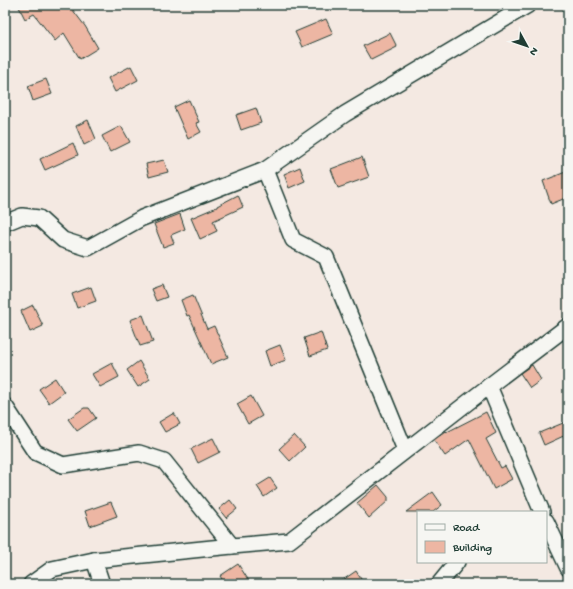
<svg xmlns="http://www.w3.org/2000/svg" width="573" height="589" font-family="'Gochi Hand',sans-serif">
<rect width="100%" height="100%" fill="#f4e9e2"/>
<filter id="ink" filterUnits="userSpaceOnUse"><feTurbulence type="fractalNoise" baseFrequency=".025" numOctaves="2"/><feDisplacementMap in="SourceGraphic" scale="8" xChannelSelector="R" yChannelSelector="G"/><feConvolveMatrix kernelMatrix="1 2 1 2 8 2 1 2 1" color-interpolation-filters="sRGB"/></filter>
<g filter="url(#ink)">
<!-- building -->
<g fill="#edb6a3" stroke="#1f3d34">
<polygon points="18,5 69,5 85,26 98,48 80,59 64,33 55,41 34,14 25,19"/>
<polygon points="326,19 333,34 302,47 295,32"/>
<polygon points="390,33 397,47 371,60 363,46"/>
<polygon points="131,66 138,80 115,92 108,78"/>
<polygon points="46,79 52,94 33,101 28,86"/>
<polygon points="189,100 199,122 196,123 201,132 188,139 174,107"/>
<polygon points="256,108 261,123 241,130 236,115"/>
<polygon points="88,120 96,139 84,145 76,126"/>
<polygon points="121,126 130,142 110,152 102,136"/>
<polygon points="73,143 78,155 45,170 40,159"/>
<polygon points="362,157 369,177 338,188 331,169"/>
<polygon points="164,160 168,172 149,177 146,164"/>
<polygon points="300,167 305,181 289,188 284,174"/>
<polygon points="568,171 568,197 551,204 543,181"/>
<polygon points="238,195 243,207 213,221 217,231 200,239 191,218 217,207 217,206"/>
<polygon points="180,214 185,229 171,235 174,243 163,247 154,224"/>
<polygon points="162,285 167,297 156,301 151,289"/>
<polygon points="91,287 96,301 77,308 72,294"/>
<polygon points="193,295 207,329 214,326 228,357 211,364 189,315 187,316 181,300"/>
<polygon points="33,305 43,326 30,332 21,311"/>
<polygon points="143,315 153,342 140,346 130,320"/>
<polygon points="321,332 327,350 310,356 304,338"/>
<polygon points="280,345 286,360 270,366 265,351"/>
<polygon points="139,361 150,379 138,387 127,370"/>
<polygon points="112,363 119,377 100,387 92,374"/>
<polygon points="532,365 541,380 530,388 520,373"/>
<polygon points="55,378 64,392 49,403 39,389"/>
<polygon points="251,396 262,416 248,424 237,404"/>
<polygon points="84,408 89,408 96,418 77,431 68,419"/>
<polygon points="486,412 496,433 486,439 501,468 505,466 512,479 494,489 469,439 445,456 434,440 446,431 447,432"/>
<polygon points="174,413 180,424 165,432 159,422"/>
<polygon points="568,421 568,434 544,445 539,433"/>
<polygon points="294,435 305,447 290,461 279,449"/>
<polygon points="213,438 220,452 198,463 191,449"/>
<polygon points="270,478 277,488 264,497 257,486"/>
<polygon points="378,485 388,497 388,501 369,518 357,503"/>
<polygon points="433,492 442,505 433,512 406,512"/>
<polygon points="230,500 237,509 226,518 219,509"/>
<polygon points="111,502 117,516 90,526 85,511"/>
<polygon points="238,564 251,584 225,584 220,576"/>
<polygon points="356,571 364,584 337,584"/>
</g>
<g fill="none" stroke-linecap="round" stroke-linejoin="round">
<!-- minor casing -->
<g stroke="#1f3d34" stroke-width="18">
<g id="minor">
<polyline points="265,170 293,240 326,257 405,450"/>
<polyline points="5,223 22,216 39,218 63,240 88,248 142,218 265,170 345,114 528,5"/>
<polyline points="489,386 542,512"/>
<polyline points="5,406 35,452 63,465 139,453 164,461 232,546"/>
<polyline points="546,521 568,568"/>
<polyline points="94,560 102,584"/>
<polyline points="31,584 52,569 94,560 232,546 289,541 489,386 568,326"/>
<polyline points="439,584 457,562"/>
</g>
</g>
<!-- minor -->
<use href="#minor" stroke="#f6f6f2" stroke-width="15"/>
</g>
</g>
<!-- margin -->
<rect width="573" height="589" fill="none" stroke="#f6f6f2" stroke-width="20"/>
<rect x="10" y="10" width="553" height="569" fill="none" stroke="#1f3d34" stroke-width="1.5" filter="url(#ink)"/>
<!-- legend -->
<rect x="417" y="511" width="130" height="52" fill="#f6f6f2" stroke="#a0aca6"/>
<rect x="425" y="524" width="20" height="6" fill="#f6f6f2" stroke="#a0aca6"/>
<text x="453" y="531" font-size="12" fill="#1f3d34">Road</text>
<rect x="425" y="541" width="20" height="12" fill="#edb6a3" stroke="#a0aca6"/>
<text x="453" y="551" font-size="12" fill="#1f3d34">Building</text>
<!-- north arrow -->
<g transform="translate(527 46) rotate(130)" stroke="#f6f6f2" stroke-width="3" paint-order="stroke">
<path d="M0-3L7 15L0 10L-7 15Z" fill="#1f3d34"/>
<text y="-6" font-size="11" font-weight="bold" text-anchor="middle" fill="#1f3d34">N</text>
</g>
</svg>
